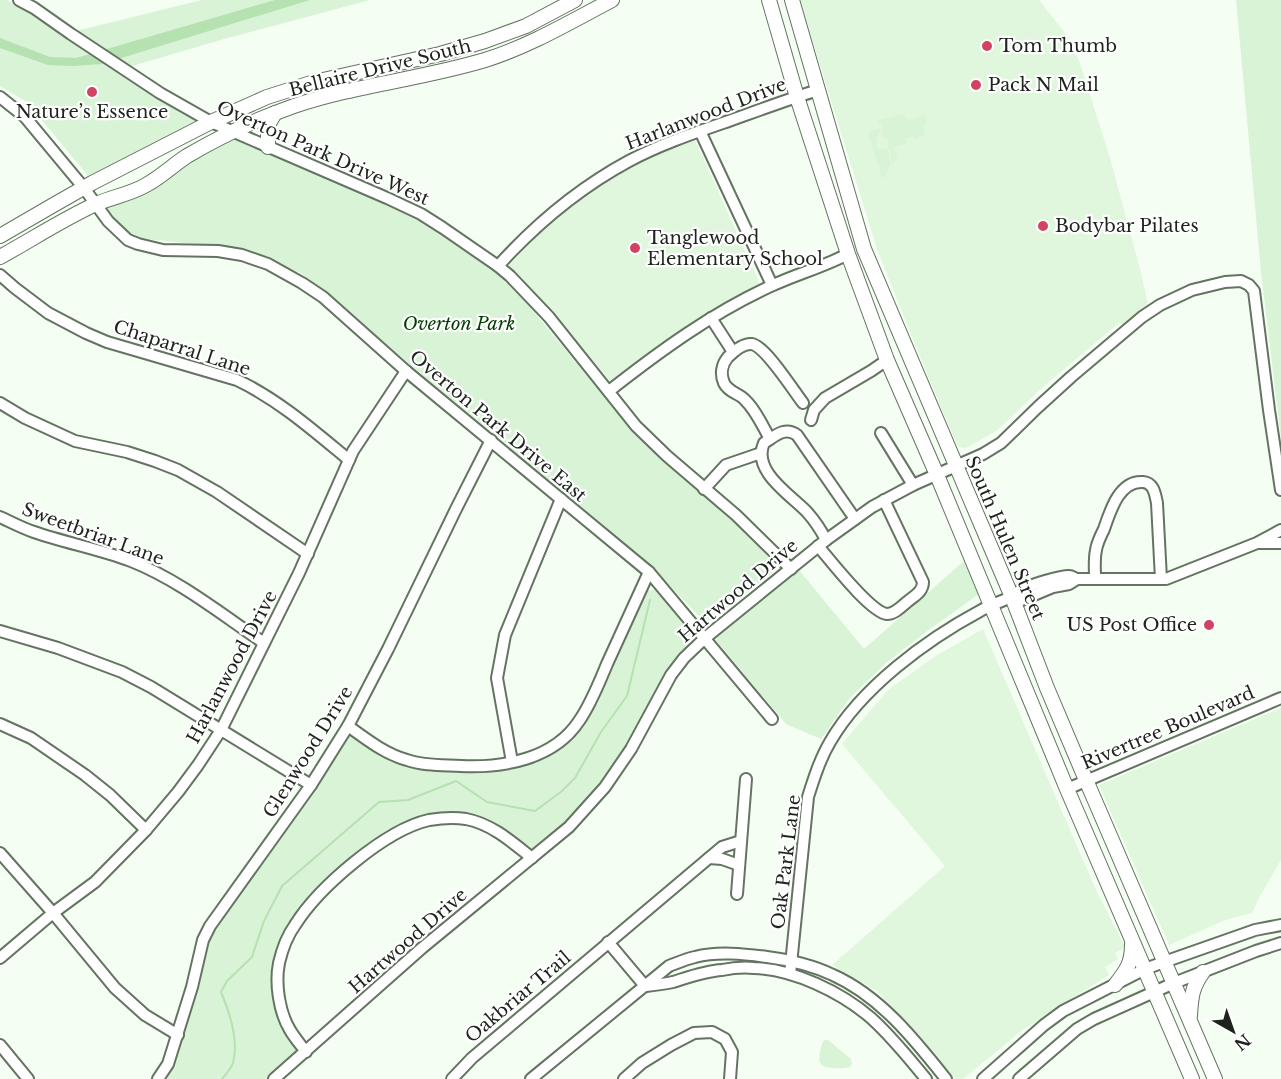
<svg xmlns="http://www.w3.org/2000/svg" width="1281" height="1079" font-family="'Libre Baskerville',serif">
<rect width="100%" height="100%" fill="#f4fef2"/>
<!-- built -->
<g fill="#e0f7dd">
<polygon points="800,0 1039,0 1069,38 1080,63 1110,158 1140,269 1148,304 1123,324 1119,323 1044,386 996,431 966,448 959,447 956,443 916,347 877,249"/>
<polygon points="694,138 760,284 689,324 656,346 610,381 539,297 522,279 508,266 543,230 582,197 633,165 663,150"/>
<polygon points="983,629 1096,890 1125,947 1115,953 1118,959 1105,967 1109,975 1025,1028 963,1079 955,1079 877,991 832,965 945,866 842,744 888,690 934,657"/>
<polygon points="1281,708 1281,860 1260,896 1252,913 1225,920 1169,945 1099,785"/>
</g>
<!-- green -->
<g fill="#d9f3d6">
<polygon points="0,0 7,0 18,6 162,101 197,122 89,177 27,102 0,86"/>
<polygon points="202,0 370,0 224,39 132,66 85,35 76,31"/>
<polygon points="1236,0 1281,0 1281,438 1261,272"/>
<polygon points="902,114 909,120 926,115 927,121 923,128 925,131 924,135 915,139 914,136 906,139 907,143 894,147 898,158 892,162 891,154 888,147 888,140 881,135 883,127 877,121"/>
<path d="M 881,128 C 880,134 875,139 876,145 L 879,149 L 886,148 C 891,154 888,158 891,163 L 885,176 L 882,178 L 868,132 Z"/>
<polygon points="234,138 377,201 432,227 457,243 489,266 524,300 607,400 656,453 744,530 778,568 707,624 662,578 360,322 301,273 244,251 177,242 144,239 126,231 108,213 107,209 111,204 172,174 191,161"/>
<polygon points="965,560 979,594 930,629 887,662 849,699 821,739 786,724 714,638 799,570 864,649"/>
<path d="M 658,589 C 666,599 673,608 681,618 C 684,621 689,625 690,628 C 697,646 674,658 667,671 C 643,717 621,765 586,804 C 569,822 550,837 530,852 L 502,827 L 481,823 L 457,812 L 422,816 L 385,831 L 353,858 L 335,871 L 309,901 L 290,927 L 273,988 L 279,1024 L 297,1050 L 295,1056 L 268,1079 L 167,1079 L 182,1040 L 211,925 L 293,821 L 350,736 L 410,767 L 460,772 L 492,772 L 536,761 L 561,748 L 598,703 L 647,591 Z"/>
<path d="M 824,1040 L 828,1040 L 851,1059 L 852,1063 L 850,1067 C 845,1069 824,1069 821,1064 C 817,1059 821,1045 824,1040 Z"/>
</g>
<!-- water -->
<polygon fill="#b6e1b1" points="275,0 310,0 102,64 73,66 48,65 0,48 0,38 50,57 76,58"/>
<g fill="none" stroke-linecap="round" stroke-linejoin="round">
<!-- stream -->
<path stroke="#b6e1b1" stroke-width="2" d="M 222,1079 C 226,1074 231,1069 233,1063 C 239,1040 230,1013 221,992 L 227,981 L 252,957 L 264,921 L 282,886 L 379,802 L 408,800 L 456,781 L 487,802 L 535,811 L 562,791 L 575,778 L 601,732 L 627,696 L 650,600"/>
<!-- minor casing -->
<g stroke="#647362" stroke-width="14">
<g id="minor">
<polyline points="19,0 34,8 71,34 160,93 211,122 387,198 421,214 443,228 498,266 510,276 549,317 636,426 667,456 736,515 791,569"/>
<polyline points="0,97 25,117 84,188 108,221 128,240 138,244 163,250 218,251 242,255 268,264 302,283 323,297 406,371 649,572 772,719"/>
<polyline points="700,131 772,285"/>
<path d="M 498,266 C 536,224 579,188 629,161 C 659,145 691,134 723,123 C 754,112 786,100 818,90"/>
<path d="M 0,275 L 15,288 L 48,313 L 86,333 L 107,342 L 237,380 C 279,400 314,431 349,460"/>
<polyline points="711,318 733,352"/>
<path d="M 609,391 C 660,351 712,313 771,286 C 797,274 823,267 848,254"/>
<polyline points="0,403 25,418 75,441 127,452 155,461 178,470 217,492 308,554"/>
<polyline points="811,420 814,410 825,398 871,371 887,360"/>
<polyline points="881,433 913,485"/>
<path d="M 770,439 C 763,427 756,410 745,400 C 739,393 729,393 724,383 C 720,374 722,364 728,357 C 734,351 744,343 752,344 C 766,347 793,390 803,403"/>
<polyline points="704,489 726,465 761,453"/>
<path d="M 0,517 C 11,522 22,528 34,532 C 66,543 99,549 131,561 C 179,580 221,614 264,643"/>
<path d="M 826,540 C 821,530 814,520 807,512 C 792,496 751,471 764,443 C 775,436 785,426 797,435 L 855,519"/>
<polyline points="1260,543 1281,543"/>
<path d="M 818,546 C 831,561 870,612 887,614 C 895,614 902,606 907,602 C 914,596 923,592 923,582 L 884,500"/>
<path d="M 1095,578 C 1095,569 1094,559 1096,550 C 1097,543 1101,535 1104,529 C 1110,512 1119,480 1143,482 C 1154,483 1155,494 1157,503 L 1161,579"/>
<polyline points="1012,597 1022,600 1053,587 1069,584 1077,579"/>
<polyline points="0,631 58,648 122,672 151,687 311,785"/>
<polyline points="0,724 31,738 85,775 110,795 146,830"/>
<path d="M 348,726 C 366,739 385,754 407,760 C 424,766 443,765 461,766 C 504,768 554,759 579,721 C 591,704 599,683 607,664 C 621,633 635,603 649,572"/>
<polyline points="512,762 497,678 505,635 561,499"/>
<polyline points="1067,789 1281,698"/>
<polyline points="0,853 53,913 115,988 145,1015 178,1035"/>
<polyline points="709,858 722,859 739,865"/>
<polyline points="737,894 746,779"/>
<polyline points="608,942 645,986"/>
<polyline points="0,958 53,913 95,882 146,830 178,792 198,765 221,730 299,573 353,451 406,371"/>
<path d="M 790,974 L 808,797 C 814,778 820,759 830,742 C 861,688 926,640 980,611 C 990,605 1000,602 1009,598 C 1015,595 1019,590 1025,588 C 1034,584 1059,576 1069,576 C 1072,576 1074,578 1077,579 L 1166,579 L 1257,543 L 1281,530"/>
<path d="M 646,986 C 655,985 664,984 673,982 C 689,977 705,971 722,970 C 732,968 744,967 754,968 C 793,969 841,992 871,1018 C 891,1036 909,1058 926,1079"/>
<polyline points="0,1045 28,1079"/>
<path d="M 306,1052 C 300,1044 294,1037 290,1030 C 279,1012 275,983 279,963 C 282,950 287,936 295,925 C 319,887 385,830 429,820 C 441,818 454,817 466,819 C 492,824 512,842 532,858"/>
<polyline points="158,1079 168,1064 192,987 203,940 210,926 311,785 348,726 388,649 456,509 491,440"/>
<polyline points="274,1079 422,948 569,827 605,787 631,749 671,675 684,658 705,638 826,540 872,507 913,485 983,454 1001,443 1038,407 1071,377 1142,317 1160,305 1192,290 1225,282 1241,281 1249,285 1254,291 1269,410 1281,490"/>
<polyline points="452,1079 472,1058 722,847 741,841"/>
<path d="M 531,1079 L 669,966 C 677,963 686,959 695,957 C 718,951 744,954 767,957 C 790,960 812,965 833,975 C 880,996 915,1040 946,1079"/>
<polyline points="624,1079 642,1063 671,1045 694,1033 712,1032 725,1039 732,1052 730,1079"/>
<polyline points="983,1079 1044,1025 1063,1011 1145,969 1164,962 1255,930 1281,925"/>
<polyline points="1019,1079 1077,1029 1094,1019 1174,983 1256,951 1281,943"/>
</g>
</g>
<!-- major casing -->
<g stroke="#647362" stroke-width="16">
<g id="major">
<polyline points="769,0 797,97 848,254 887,360 937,475 1067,789 1192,1079"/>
<polyline points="792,0 864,249 1012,597 1047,688 1086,780 1215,1079"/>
<polyline points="268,147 268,125 275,113"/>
<polyline points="0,236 50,207 92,183 211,122 267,97 314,82 440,54 485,41 526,26 575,0"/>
<path d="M 0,257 C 31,240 63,219 96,204 C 112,197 131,194 146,185 C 161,177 173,165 187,156 C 221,136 257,119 294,106 C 356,85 422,79 485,60 C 530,46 570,22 612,0"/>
<path d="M 1115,985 C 1127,970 1132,963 1132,944"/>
<path d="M 1190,1016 C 1191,997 1192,987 1203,972"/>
</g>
</g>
<!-- minor -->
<use href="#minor" stroke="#fff" stroke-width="10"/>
<!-- major -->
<use href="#major" stroke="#fff" stroke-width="14"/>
</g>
<!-- markers -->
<g fill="#d24363" stroke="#fff" stroke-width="2">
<circle cx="987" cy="46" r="6"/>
<circle cx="976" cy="85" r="6"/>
<circle cx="92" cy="92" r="6"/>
<circle cx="1043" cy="226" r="6"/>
<circle cx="635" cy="248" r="6"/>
<circle cx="1209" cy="625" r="6"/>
</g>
<g text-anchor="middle" stroke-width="4.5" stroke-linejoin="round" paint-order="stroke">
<!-- poi labels -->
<g font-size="18" fill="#1e241d" stroke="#fff" text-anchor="start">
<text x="999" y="52">Tom Thumb</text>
<text x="988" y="91">Pack N Mail</text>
<text x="92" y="118" text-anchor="middle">Nature’s Essence</text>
<text x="1055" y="232">Bodybar Pilates</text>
<text x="647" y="244">Tanglewood<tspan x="647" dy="21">Elementary School</tspan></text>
<text x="1197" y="631" text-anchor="end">US Post Office</text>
</g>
<!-- street labels -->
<g font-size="18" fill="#1e241d" stroke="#fff">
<text transform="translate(380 68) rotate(-14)" y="6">Bellaire Drive South</text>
<text transform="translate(706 114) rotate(-21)" y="6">Harlanwood Drive</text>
<text transform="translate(323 153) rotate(24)" y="6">Overton Park Drive West</text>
<text transform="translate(182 348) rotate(18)" y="6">Chaparral Lane</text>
<text transform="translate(498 426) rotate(40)" y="6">Overton Park Drive East</text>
<text transform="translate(93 534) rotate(20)" y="6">Sweetbriar Lane</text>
<text transform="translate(1005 538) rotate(67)" y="6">South Hulen Street</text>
<text transform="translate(738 591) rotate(-40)" y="6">Hartwood Drive</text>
<text transform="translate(232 667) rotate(-62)" y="6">Harlanwood Drive</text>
<text transform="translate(1168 728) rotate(-23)" y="6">Rivertree Boulevard</text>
<text transform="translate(308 752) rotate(-58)" y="6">Glenwood Drive</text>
<text transform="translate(786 862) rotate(-83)" y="6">Oak Park Lane</text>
<text transform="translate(408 941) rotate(-41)" y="6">Hartwood Drive</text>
<text transform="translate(518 997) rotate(-40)" y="6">Oakbriar Trail</text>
</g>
<!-- park labels -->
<g font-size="18" font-style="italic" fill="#003d00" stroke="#fff">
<text x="459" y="330">Overton Park</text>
</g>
</g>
<!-- north arrow -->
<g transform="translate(1233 1031) rotate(140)" stroke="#ffffff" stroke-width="4.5" paint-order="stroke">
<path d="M0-4.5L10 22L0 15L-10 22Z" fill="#1e241d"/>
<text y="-9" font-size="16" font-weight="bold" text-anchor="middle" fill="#1e241d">N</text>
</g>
</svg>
